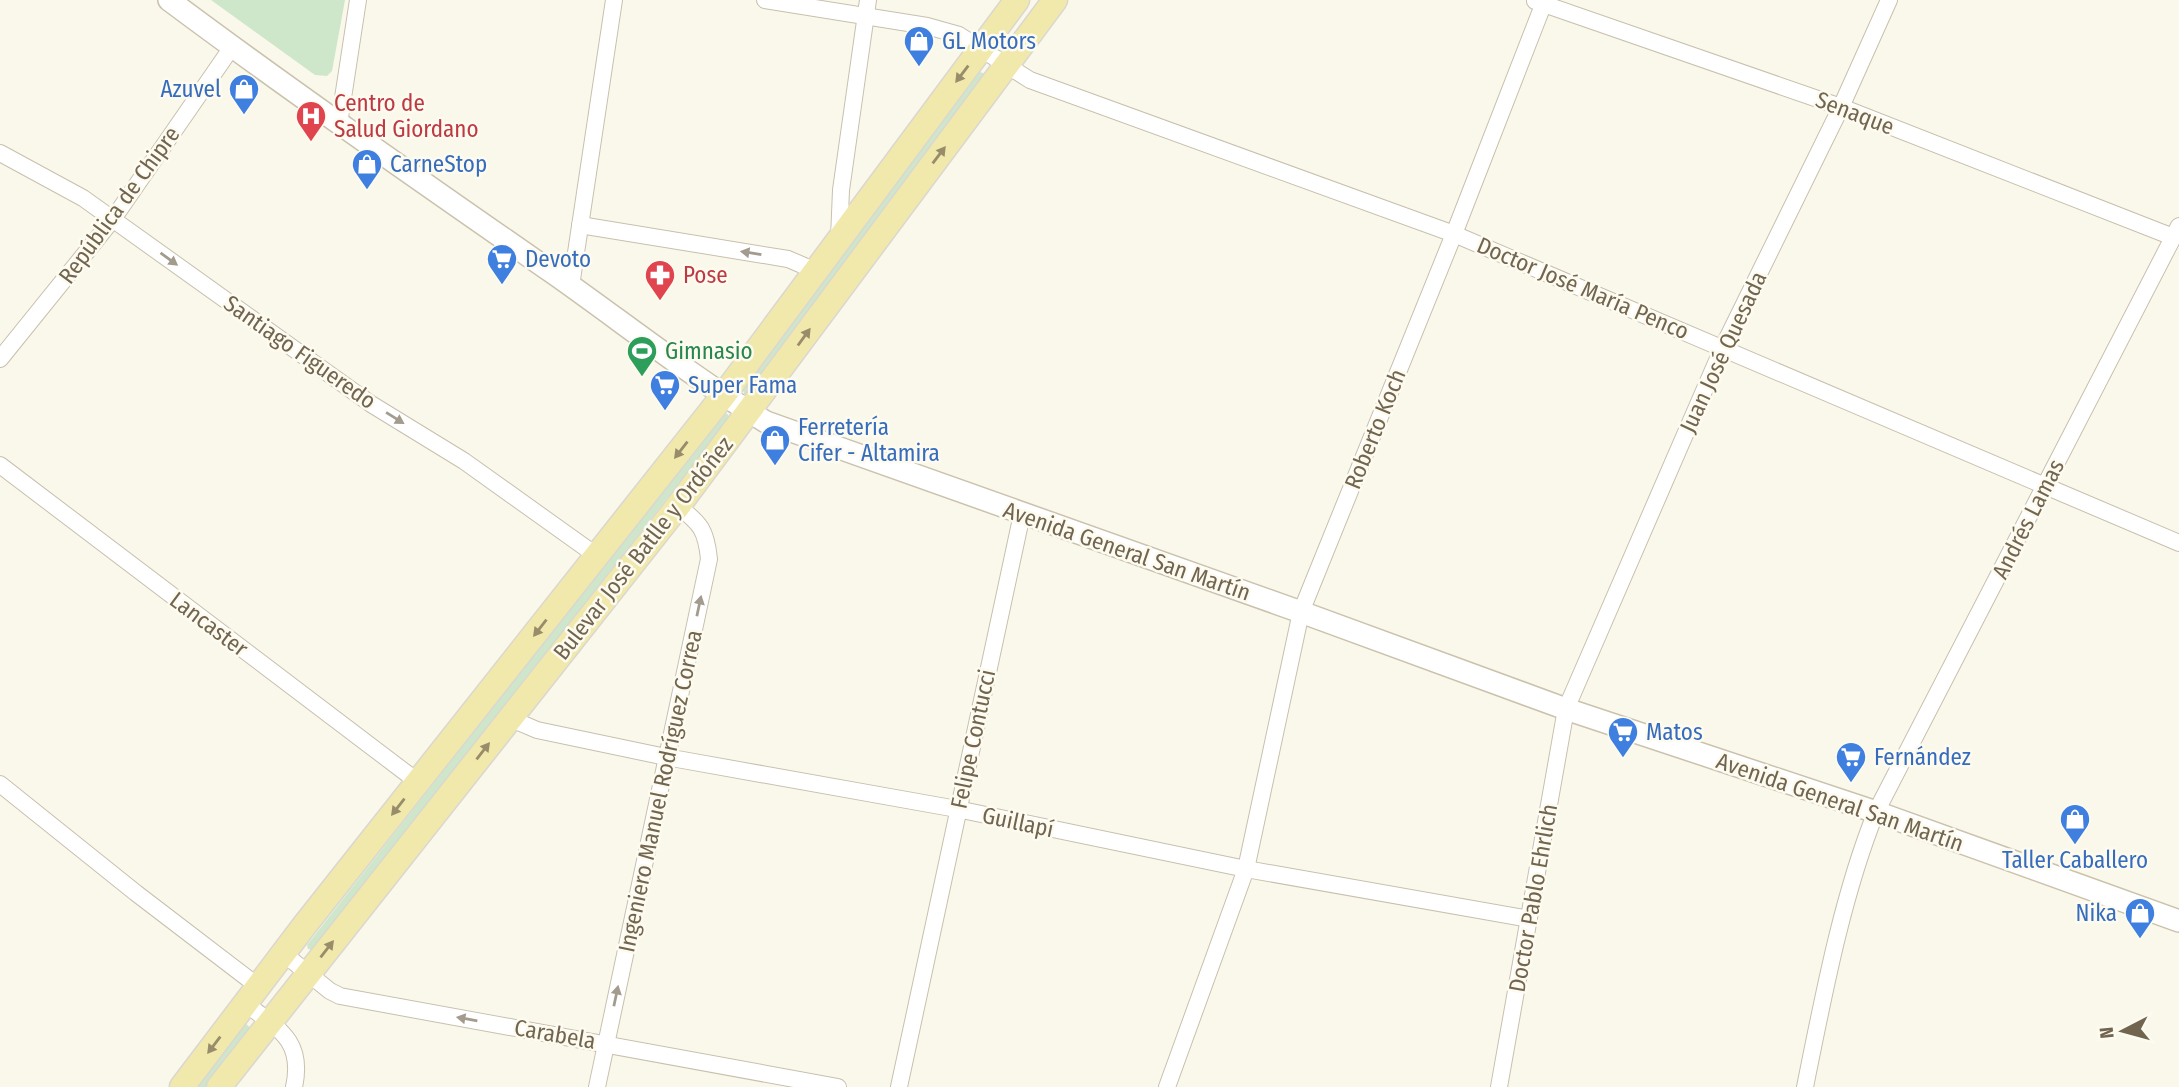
<svg xmlns="http://www.w3.org/2000/svg" width="2179" height="1087" font-family="'Fira Sans Condensed',sans-serif">
<rect width="100%" height="100%" fill="#faf8ea"/>
<!-- green -->
<g fill="#cee7ca">
<polygon points="211,0 345,0 332,71 327,76 315,75"/>
<polygon points="980,72 986,74 749,394 744,394 743,389"/>
<polygon points="723,414 728,414 729,419 313,950 308,949 307,945"/>
<polygon points="246,1024 252,1029 207,1087 197,1087"/>
</g>
<g fill="none" stroke-linecap="round" stroke-linejoin="round">
<!-- street casing -->
<g stroke="#c8c0ae" stroke-width="18">
<g id="street">
<polyline points="765,0 927,26 959,35 1030,80 1454,234 2179,543"/>
<polyline points="1535,1 1841,107 2173,237"/>
<polyline points="339,124 358,0"/>
<polyline points="0,153 83,198 371,404 464,461 597,556"/>
<polyline points="580,225 788,259 816,271"/>
<polyline points="839,238 841,190 868,0"/>
<polyline points="571,286 614,0"/>
<polyline points="0,359 113,219 232,47"/>
<polyline points="0,465 418,782"/>
<polyline points="509,718 537,730 666,757 957,809 1246,869 1529,919"/>
<polyline points="0,784 136,893 259,987"/>
<polyline points="284,954 330,991 340,996 838,1087"/>
<path d="M 246,1004 C 279,1029 304,1041 294,1087"/>
<path d="M 597,1087 L 709,559 C 706,530 701,524 678,506"/>
<polyline points="899,1087 1022,514"/>
<polyline points="1167,1087 1246,869 1301,612 1454,234 1545,0"/>
<polyline points="1499,1087 1566,709 1723,347 1841,107 1889,0"/>
<path d="M 1805,1087 C 1823,998 1842,896 1876,812 L 2179,226"/>
</g>
</g>
<!-- secondary casing -->
<g stroke="#cbc2ad" stroke-width="24">
<path id="secondary" d="M 169,0 C 295,94 424,183 553,273 C 624,323 692,377 766,422 L 1301,612 L 1566,709 L 1876,812 L 2179,921"/>
</g>
<!-- primary casing -->
<g stroke="#dad7d2" stroke-width="27">
<g id="primary">
<polyline points="182,1087 304,926 723,396 1017,0"/>
<polyline points="219,1087 678,506 1055,0"/>
</g>
</g>
<!-- street -->
<use href="#street" stroke="#fff" stroke-width="16"/>
<!-- secondary -->
<use href="#secondary" stroke="#fff" stroke-width="21"/>
<!-- primary -->
<use href="#primary" stroke="#f1e8ab" stroke-width="24"/>
</g>
<!-- one-way arrows -->
<defs><path id="oneway-solid" d="M-6-.8H1V-3.2L6.5 0L1 3.2V.8H-6Z" transform="scale(1.75)"/></defs>
<g fill="#988c6b">
<use href="#oneway-solid" transform="translate(962 74) rotate(127)"/>
<use href="#oneway-solid" transform="translate(939 155) rotate(-53)"/>
<use href="#oneway-solid" transform="translate(804 337) rotate(-54)"/>
<use href="#oneway-solid" transform="translate(681 450) rotate(128)"/>
<use href="#oneway-solid" transform="translate(540 628) rotate(128)"/>
<use href="#oneway-solid" transform="translate(483 751) rotate(-52)"/>
<use href="#oneway-solid" transform="translate(398 807) rotate(128)"/>
<use href="#oneway-solid" transform="translate(327 949) rotate(-52)"/>
<use href="#oneway-solid" transform="translate(214 1045) rotate(127)"/>
</g>
<g fill="#a39b8d">
<use href="#oneway-solid" transform="translate(751 253) rotate(-171)"/>
<use href="#oneway-solid" transform="translate(169 259) rotate(36)"/>
<use href="#oneway-solid" transform="translate(395 418) rotate(32)"/>
<use href="#oneway-solid" transform="translate(699 606) rotate(-78)"/>
<use href="#oneway-solid" transform="translate(616 996) rotate(-78)"/>
<use href="#oneway-solid" transform="translate(467 1019) rotate(-170)"/>
</g>
<!-- icons -->
<defs>
<g id="shop-pin" transform="scale(1.575)"><path d="M0 17L-7.5 6A9.5 9.5 0 1 1 7.5 6Z" fill="#3f7fe0" stroke="#fdfbf0"/><path d="M-5-2.5h2.3a2.7 3.5 0 0 1 5.4 0H5L5.5 6h-11ZM-1.5-2.5h3a1.5 2.3 0 0 0-3 0Z" fill="#fff"/></g>
<g id="hospital-pin" transform="scale(1.575)"><path d="M0 17L-7.5 6A9.5 9.5 0 1 1 7.5 6Z" fill="#e0444e" stroke="#fdfbf0"/><path d="M-5-5h3v3.5h4V-5h3V5h-3V1.5h-4V5h-3Z" fill="#fff"/></g>
<g id="supermarket-pin" transform="scale(1.575)"><path d="M0 17L-7.5 6A9.5 9.5 0 1 1 7.5 6Z" fill="#3f7fe0" stroke="#fdfbf0"/><path d="M-6-5.5h2.5l.6 2H6L4.5 2H-2.5L-4.4-4H-6ZM-1.5 3.2a1.3 1.3 0 1 0 .1 0ZM3 3.2a1.3 1.3 0 1 0 .1 0Z" fill="#fff"/></g>
<g id="pharmacy-pin" transform="scale(1.575)"><path d="M0 17L-7.5 6A9.5 9.5 0 1 1 7.5 6Z" fill="#e0444e" stroke="#fdfbf0"/><path d="M-2-6h4v4h4v4h-4v4h-4v-4h-4v-4h4Z" fill="#fff"/></g>
<g id="stadium-pin" transform="scale(1.575)"><path d="M0 17L-7.5 6A9.5 9.5 0 1 1 7.5 6Z" fill="#2e9e5b" stroke="#fdfbf0"/><path d="M0-5a6.5 5 0 1 0 0 10a6.5 5 0 1 0 0-10ZM-3.5-1.8h7v3.6h-7Z" fill="#fff"/></g>
</defs>
<g fill-rule="evenodd">
<use href="#shop-pin" x="919" y="41"/>
<use href="#shop-pin" x="244" y="89"/>
<use href="#hospital-pin" x="311" y="116"/>
<use href="#shop-pin" x="367" y="164"/>
<use href="#supermarket-pin" x="502" y="259"/>
<use href="#pharmacy-pin" x="660" y="275"/>
<use href="#stadium-pin" x="642" y="351"/>
<use href="#supermarket-pin" x="665" y="385"/>
<use href="#shop-pin" x="775" y="440"/>
<use href="#supermarket-pin" x="1623" y="732"/>
<use href="#supermarket-pin" x="1851" y="757"/>
<use href="#shop-pin" x="2075" y="819"/>
<use href="#shop-pin" x="2140" y="913"/>
</g>
<g text-anchor="middle" stroke-width="5" stroke-linejoin="round" paint-order="stroke">
<!-- shop labels -->
<g font-size="23" fill="#366cbe" stroke="#fdfbf0" text-anchor="start">
<text x="942" y="49">GL Motors</text>
<text x="221" y="97" text-anchor="end">Azuvel</text>
<text x="390" y="172">CarneStop</text>
<text x="525" y="267">Devoto</text>
<text x="688" y="393">Super Fama</text>
<text x="798" y="435">Ferretería<tspan x="798" dy="26">Cifer - Altamira</tspan></text>
<text x="1646" y="740">Matos</text>
<text x="1874" y="765">Fernández</text>
<text x="2075" y="868" text-anchor="middle">Taller Caballero</text>
<text x="2117" y="921" text-anchor="end">Nika</text>
</g>
<!-- health labels -->
<g font-size="23" fill="#be3a42" stroke="#fdfbf0" text-anchor="start">
<text x="334" y="111">Centro de<tspan x="334" dy="26">Salud Giordano</tspan></text>
<text x="683" y="283">Pose</text>
</g>
<!-- street labels -->
<g font-size="23" fill="#726550" stroke="#fdfbf0">
<text transform="translate(1855 113) rotate(21)" y="8">Senaque</text>
<text transform="translate(119 205) rotate(-54)" y="8">República de Chipre</text>
<text transform="translate(1583 288) rotate(23)" y="8">Doctor José María Penco</text>
<text transform="translate(300 352) rotate(35)" y="8">Santiago Figueredo</text>
<text transform="translate(1723 352) rotate(-65)" y="8">Juan José Quesada</text>
<text transform="translate(1375 429) rotate(-68)" y="8">Roberto Koch</text>
<text transform="translate(2028 519) rotate(-63)" y="8">Andrés Lamas</text>
<text transform="translate(643 548) rotate(-52)" y="8">Bulevar José Batlle y Ordóñez</text>
<text transform="translate(1127 551) rotate(19)" y="8">Avenida General San Martín</text>
<text transform="translate(209 624) rotate(37)" y="8">Lancaster</text>
<text transform="translate(973 739) rotate(-78)" y="8">Felipe Contucci</text>
<text transform="translate(660 791) rotate(-78)" y="8">Ingeniero Manuel Rodríguez Correa</text>
<text transform="translate(1840 802) rotate(19)" y="8">Avenida General San Martín</text>
<text transform="translate(1018 822) rotate(12)" y="8">Guillapí</text>
<text transform="translate(1533 898) rotate(-80)" y="8">Doctor Pablo Ehrlich</text>
<text transform="translate(555 1034) rotate(10)" y="8">Carabela</text>
</g>
<!-- leisure labels -->
<g font-size="23" fill="#27864d" stroke="#fdfbf0" text-anchor="start">
<text x="665" y="359">Gimnasio</text>
</g>
</g>
<!-- north arrow -->
<g transform="translate(2123 1031) rotate(264)" stroke="#fdfbf0" stroke-width="5" paint-order="stroke">
<path d="M0-5L12 26L0 18L-12 26Z" fill="#726550"/>
<text y="-10" font-size="19" font-weight="bold" text-anchor="middle" fill="#726550">N</text>
</g>
</svg>
